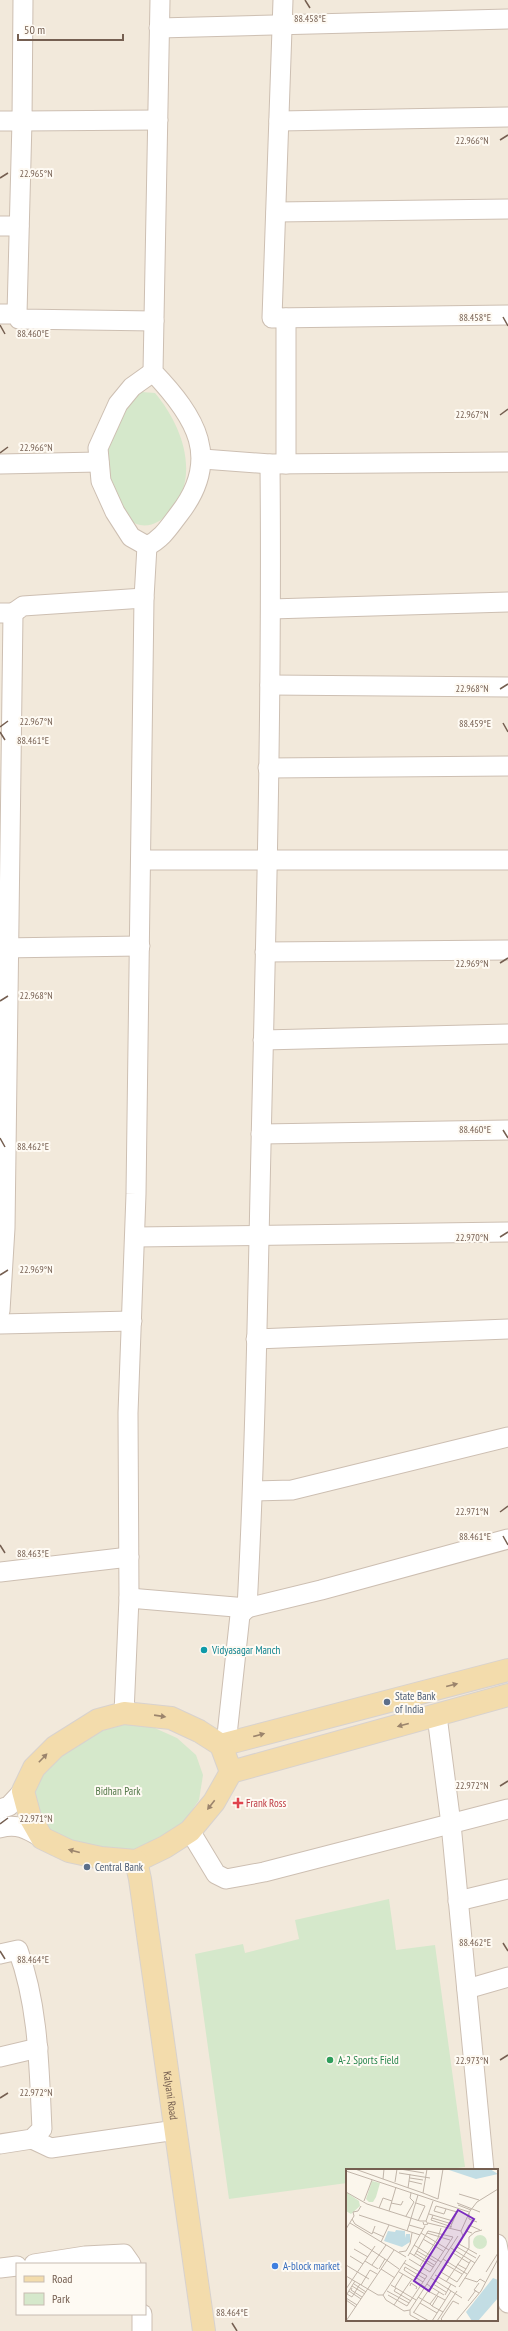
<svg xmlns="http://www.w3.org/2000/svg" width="508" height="2331" font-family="'PT Sans Narrow',sans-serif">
<rect width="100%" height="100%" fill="#fbf6ec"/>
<!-- residential -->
<path fill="#f2e9db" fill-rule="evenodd" d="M 0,0 L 508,0 L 508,2331 L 0,2331 ZM 347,2170 L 497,2170 L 497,2320 L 347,2320 ZM 17,2264 L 145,2264 L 145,2314 L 17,2314 Z"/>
<!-- green -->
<g fill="#d5e8cb">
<path d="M 142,392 L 155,393 C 182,425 202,477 169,513 C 161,521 152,527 140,525 C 126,522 123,510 118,499 C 114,490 108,480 106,471 C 103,458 117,411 126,402 C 130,398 137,395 142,392 Z"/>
<polygon points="123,1725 148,1725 177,1738 196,1755 203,1775 199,1800 183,1823 148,1848 113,1855 45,1832 31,1787 47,1762 98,1732"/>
<polygon points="389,1899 396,1950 435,1945 465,2167 440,2170 347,2170 347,2183 229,2199 195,1954 243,1944 245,1953 299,1939 295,1920"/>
</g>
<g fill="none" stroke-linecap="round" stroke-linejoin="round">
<!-- minor casing -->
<g stroke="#cdbfb2" stroke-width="21">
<g id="minor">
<polyline points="23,0 22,121 158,120"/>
<polyline points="283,0 272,318 508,315"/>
<polyline points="159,28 508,19"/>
<polyline points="0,121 22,121 17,314"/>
<polyline points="279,121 508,117"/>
<polyline points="276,212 508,209"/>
<polyline points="0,226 19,226"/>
<polyline points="0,314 17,314 19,319 154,321"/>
<polyline points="203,459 270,464 508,462"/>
<polyline points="0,464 99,462"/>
<path d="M 270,464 C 272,677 267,890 262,1102 C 258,1271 256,1440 247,1608 L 321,1590 L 508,1539"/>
<polyline points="286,464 286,318"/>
<path d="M 147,546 C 162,539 169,527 179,514 C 222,459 196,417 153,372 L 160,0"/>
<polyline points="147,546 131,537 115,512 101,481 98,448 118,404 132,387 153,372"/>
<polyline points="271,609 508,602"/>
<polyline points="0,613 13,613 5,1228 0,1311"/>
<polyline points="13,613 23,606 144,598"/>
<polyline points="270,685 508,687"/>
<polyline points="268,768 508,766"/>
<polyline points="142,860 508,860"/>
<polyline points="0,948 140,946"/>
<polyline points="265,952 508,950"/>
<polyline points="263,1040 508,1034"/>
<polyline points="261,1134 508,1130"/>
<polyline points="135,1237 508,1232"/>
<polyline points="0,1324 132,1321"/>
<polyline points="256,1339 508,1329"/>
<polyline points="253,1491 292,1490 508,1437"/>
<polyline points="0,1572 129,1557"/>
<polyline points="129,1598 247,1608"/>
<polyline points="124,1713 129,1598 128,1413 136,1194 144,598 147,546"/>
<polyline points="437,1716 451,1824 484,2170"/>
<polyline points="221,1745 227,1735 240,1615 247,1608"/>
<polyline points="0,1809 9,1806 23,1791"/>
<path d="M 0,1828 C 17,1823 27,1829 42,1838"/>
<polyline points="190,1831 216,1874 226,1879 264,1872 508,1809"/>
<polyline points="458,1901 508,1889"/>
<path d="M 0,1954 L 18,1950 C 39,2007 39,2069 42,2129 L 32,2139 L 0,2144"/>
<polyline points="467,1989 508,1977"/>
<polyline points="0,2057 38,2048"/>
<polyline points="32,2139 51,2148 176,2130"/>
<polyline points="497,2244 508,2303"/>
<polyline points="34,2264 85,2256 124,2254 131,2264"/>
<polyline points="0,2268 17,2266"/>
<polyline points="142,2314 142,2331"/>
</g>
</g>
<!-- major casing -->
<g stroke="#d8d2ce" stroke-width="24">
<g id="major">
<polyline points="221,1745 508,1670"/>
<polyline points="231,1772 221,1745 199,1731 171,1718 124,1713 98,1720 55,1747 34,1768 23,1791 30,1817 42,1838 69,1851 101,1858 136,1861 165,1847 190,1831 214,1802 231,1772 508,1695"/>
<path id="s1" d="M 136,1861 L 140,1879 L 204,2331"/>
</g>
</g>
<!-- minor -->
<use href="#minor" stroke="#fff" stroke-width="19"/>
<!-- major -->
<use href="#major" stroke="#f3dcac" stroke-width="22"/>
</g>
<!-- one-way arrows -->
<defs><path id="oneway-solid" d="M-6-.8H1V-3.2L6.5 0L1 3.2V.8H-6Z"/></defs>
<g fill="#9b846c">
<use href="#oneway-solid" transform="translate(452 1685) rotate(-14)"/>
<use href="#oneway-solid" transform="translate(160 1716) rotate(8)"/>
<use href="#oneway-solid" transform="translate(403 1725) rotate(165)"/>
<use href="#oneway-solid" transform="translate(259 1735) rotate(-15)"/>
<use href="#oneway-solid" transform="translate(43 1758) rotate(-46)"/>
<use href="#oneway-solid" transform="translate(211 1805) rotate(128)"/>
<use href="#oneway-solid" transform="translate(74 1851) rotate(-165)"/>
</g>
<!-- ticks -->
<path fill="none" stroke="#755f51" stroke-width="1.5" d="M 305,0 L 310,8M 500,140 L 508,135M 0,178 L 8,173M 503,317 L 508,326M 0,325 L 5,334M 500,415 L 508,409M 0,453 L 8,447M 500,689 L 508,684M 503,723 L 508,732M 0,727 L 8,721M 0,732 L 5,740M 500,963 L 508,958M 0,1001 L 8,996M 503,1130 L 508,1138M 0,1138 L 5,1147M 500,1237 L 508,1232M 0,1275 L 8,1270M 500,1512 L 508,1506M 503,1536 L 508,1545M 0,1545 L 5,1553M 500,1786 L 508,1781M 0,1824 L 8,1818M 503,1943 L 508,1951M 0,1951 L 5,1959M 500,2060 L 508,2055M 0,2098 L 8,2093M 232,2323 L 237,2331"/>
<!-- markers -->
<circle fill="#0f9aa8" stroke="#fefaf3" stroke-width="1.5" cx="204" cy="1650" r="4"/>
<g fill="#5c6f8a" stroke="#fefaf3" stroke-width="1.5">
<circle cx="387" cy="1702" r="4"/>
<circle cx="87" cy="1867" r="4"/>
</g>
<path fill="#e0444e" stroke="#fefaf3" stroke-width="1.5" d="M236 1797h4v4h4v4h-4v4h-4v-4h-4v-4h4z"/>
<circle fill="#2e9e5b" stroke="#fefaf3" stroke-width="1.5" cx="330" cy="2060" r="4"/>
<circle fill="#3f7fe0" stroke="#fefaf3" stroke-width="1.5" cx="275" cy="2266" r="4"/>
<g text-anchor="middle" stroke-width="4" stroke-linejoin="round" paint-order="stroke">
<!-- culture labels -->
<g font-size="11" fill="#0d838f" stroke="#fefaf3" text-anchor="start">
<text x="212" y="1654">Vidyasagar Manch</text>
</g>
<!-- service labels -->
<g font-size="11" fill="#4e5e75" stroke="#fefaf3" text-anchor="start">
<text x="395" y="1700">State Bank<tspan x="395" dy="13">of India</tspan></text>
<text x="95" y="1871">Central Bank</text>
</g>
<!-- park labels -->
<g font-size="11" fill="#54794a" stroke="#fefaf3">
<text x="118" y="1795">Bidhan Park</text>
</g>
<!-- health labels -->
<g font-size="11" fill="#be3a42" stroke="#fefaf3" text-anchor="start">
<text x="246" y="1807">Frank Ross</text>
</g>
<!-- leisure labels -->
<g font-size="11" fill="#27864d" stroke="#fefaf3" text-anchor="start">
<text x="338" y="2064">A-2 Sports Field</text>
</g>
<!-- street labels -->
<g font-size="11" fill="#755f51" stroke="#fefaf3">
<text dy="4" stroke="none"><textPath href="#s1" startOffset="237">Kalyani Road</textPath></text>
</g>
<!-- shop labels -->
<g font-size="11" fill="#366cbe" stroke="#fefaf3" text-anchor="start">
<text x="283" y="2270">A-block market</text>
</g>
</g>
<!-- overview -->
<g transform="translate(346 2169)">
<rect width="152" height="152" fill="#fbf6ec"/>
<path d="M 26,12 L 34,14 L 30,28 L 27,33 L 23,33 L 20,30 ZM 0,23 L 13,32 L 14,37 L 5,45 L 0,42 ZM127 73a7 7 0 1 1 14 0a7 7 0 1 1-14 0Z" fill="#d5e8cb"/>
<path d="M 100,0 L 144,0 L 152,5 L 130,10 ZM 50,61 L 59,62 L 59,69 L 60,65 L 64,65 L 64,73 L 56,78 L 38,72 L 42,62 L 49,63 ZM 147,109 L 152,111 L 152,129 L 132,152 L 126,152 L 120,143 Z" fill="#c2dde4"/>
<path fill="none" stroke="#c1b5a9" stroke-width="1" d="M 9,0 L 37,10M 38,0 L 37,10 L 77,24M 54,0 L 78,4M 0,2 L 123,43M 53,4 L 84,9M 64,9 L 77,11M 63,12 L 76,15M 49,13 L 51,0M 62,19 L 64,5M 0,23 L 21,35 L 74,52 L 80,52 L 82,55 L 78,56 L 77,53M 77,24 L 81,0M 77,24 L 92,30M 113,25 L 133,31M 92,30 L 97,0M 18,32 L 26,11M 45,34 L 55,36 L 57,32M 70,34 L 79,37 L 72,52M 111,34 L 134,43M 112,36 L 125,41M 33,39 L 37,29 L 46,32M 100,40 L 98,45 L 88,42 L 90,37 L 111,43M 43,42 L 50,18M 123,44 L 123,50 L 131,53M 83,45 L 107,52M 13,46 L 74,66M 87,46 L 85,51 L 106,58M 60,47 L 68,33 L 64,29 L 65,24M 86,49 L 106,55M 6,50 L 9,55 L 26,65 L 29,57M 80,52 L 87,32M 4,54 L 60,88M 82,54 L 115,62 L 117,67M 63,56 L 72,26M 104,59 L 111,43M 0,60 L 8,47 L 7,43 L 12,42 L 15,37M 61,62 L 63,56 L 77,60M 115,62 L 124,42 L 131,33 L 152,20M 27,63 L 38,68M 75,64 L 103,81M 81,64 L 104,71M 126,64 L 120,62 L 123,56 L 134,61M 77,70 L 97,82M 13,73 L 39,90M 35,73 L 43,56M 68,76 L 95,93M 111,78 L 130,89M 105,79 L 129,94M 8,80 L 22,88M 71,82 L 90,93M 53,83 L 60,82 L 64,75 L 66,64M 64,84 L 87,98M 69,84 L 88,96M 107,84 L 123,94M 4,87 L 17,95M 62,87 L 79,57M 68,87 L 82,62 L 107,68 L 84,103M 63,90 L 84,103M 97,90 L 121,105M 19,92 L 32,100M 99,95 L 116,105M 111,95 L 120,100 L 125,91M 0,96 L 23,110M 26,96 L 40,76M 74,97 L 92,69 L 95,59M 33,100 L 39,90 L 53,100M 35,100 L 49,109M 120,100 L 111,113 L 95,103 L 113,75 L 131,85M 53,103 L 79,118M 140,103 L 152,84M 89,106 L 110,118M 0,107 L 32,126 L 37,126 L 60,91M 85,109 L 116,129M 119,109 L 131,113 L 134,110 L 139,113M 89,112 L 85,118 L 98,126M 77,113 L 58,101 L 59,98 L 79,110M 100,113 L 123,79 L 123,68 L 129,63 L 136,61M 133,114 L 128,121 L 133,124M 8,115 L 20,123M 81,115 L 85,118 L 82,122 L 99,131M 87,115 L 100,123M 15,116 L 24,101 L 31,105M 45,116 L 70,131M 6,117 L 19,125M 64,117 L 65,114 L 71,118 L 70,120M 49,118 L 57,105M 113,118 L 134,86M 6,119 L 5,121 L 16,128M 50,119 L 48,122 L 65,132M 0,120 L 29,77M 3,122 L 15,130M 41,122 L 63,134M 1,125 L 6,128 L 14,115M 1,125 L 9,112M 37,126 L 40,131 L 58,142 L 64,141M 42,126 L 61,137 L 81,107 L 58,94M 99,126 L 105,115M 72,128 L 84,135M 0,129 L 11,136M 0,131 L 10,138M 122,132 L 130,121M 74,134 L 91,144M 84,135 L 93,123M 84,135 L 86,137 L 92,127M 48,136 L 66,110M 86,137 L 97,143M 64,141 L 112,67M 64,141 L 64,146 L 75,152M 67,143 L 83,152M 68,143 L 82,122M 0,152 L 48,81M 86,152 L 105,122M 91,152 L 111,122M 97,152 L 95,150 L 107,132 L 113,135M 110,152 L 135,122 L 152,90"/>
<path fill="#7b2cbf" fill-opacity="0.15" stroke="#7b2cbf" stroke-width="2" d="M 112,41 L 128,50 L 83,122 L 68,112 Z"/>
<rect width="152" height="152" fill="none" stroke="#755f51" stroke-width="2"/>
</g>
<g font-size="10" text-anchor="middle" fill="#755f51" stroke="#fefaf3" stroke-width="4" stroke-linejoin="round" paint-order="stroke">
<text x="310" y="22">88.458°E</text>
<text x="472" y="144">22.966°N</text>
<text x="36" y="177">22.965°N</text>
<text x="475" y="321">88.458°E</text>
<text x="33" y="337">88.460°E</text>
<text x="472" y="418">22.967°N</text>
<text x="36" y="451">22.966°N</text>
<text x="472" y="692">22.968°N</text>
<text x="36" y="725">22.967°N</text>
<text x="475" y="727">88.459°E</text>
<text x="33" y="744">88.461°E</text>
<text x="472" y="967">22.969°N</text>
<text x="36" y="999">22.968°N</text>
<text x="475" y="1133">88.460°E</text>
<text x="33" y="1150">88.462°E</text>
<text x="472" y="1241">22.970°N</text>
<text x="36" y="1273">22.969°N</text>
<text x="472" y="1515">22.971°N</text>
<text x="475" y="1540">88.461°E</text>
<text x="33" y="1557">88.463°E</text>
<text x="472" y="1789">22.972°N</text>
<text x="36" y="1822">22.971°N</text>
<text x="475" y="1946">88.462°E</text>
<text x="33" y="1963">88.464°E</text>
<text x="472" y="2064">22.973°N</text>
<text x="36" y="2096">22.972°N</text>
<text x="232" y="2316">88.464°E</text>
</g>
<!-- legend -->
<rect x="16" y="2263" width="130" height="52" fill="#fefaf3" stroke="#c7bcb2"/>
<rect x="24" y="2276" width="20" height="6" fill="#f3dcac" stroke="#c7bcb2"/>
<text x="52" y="2283" font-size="12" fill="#755f51">Road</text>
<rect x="24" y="2293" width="20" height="12" fill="#d5e8cb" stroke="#c7bcb2"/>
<text x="52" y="2303" font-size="12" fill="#755f51">Park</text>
<!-- scale -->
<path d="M18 34v6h105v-6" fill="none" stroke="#755f51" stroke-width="2"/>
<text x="24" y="34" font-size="12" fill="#755f51" stroke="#fefaf3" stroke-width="3" paint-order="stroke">50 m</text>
</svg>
